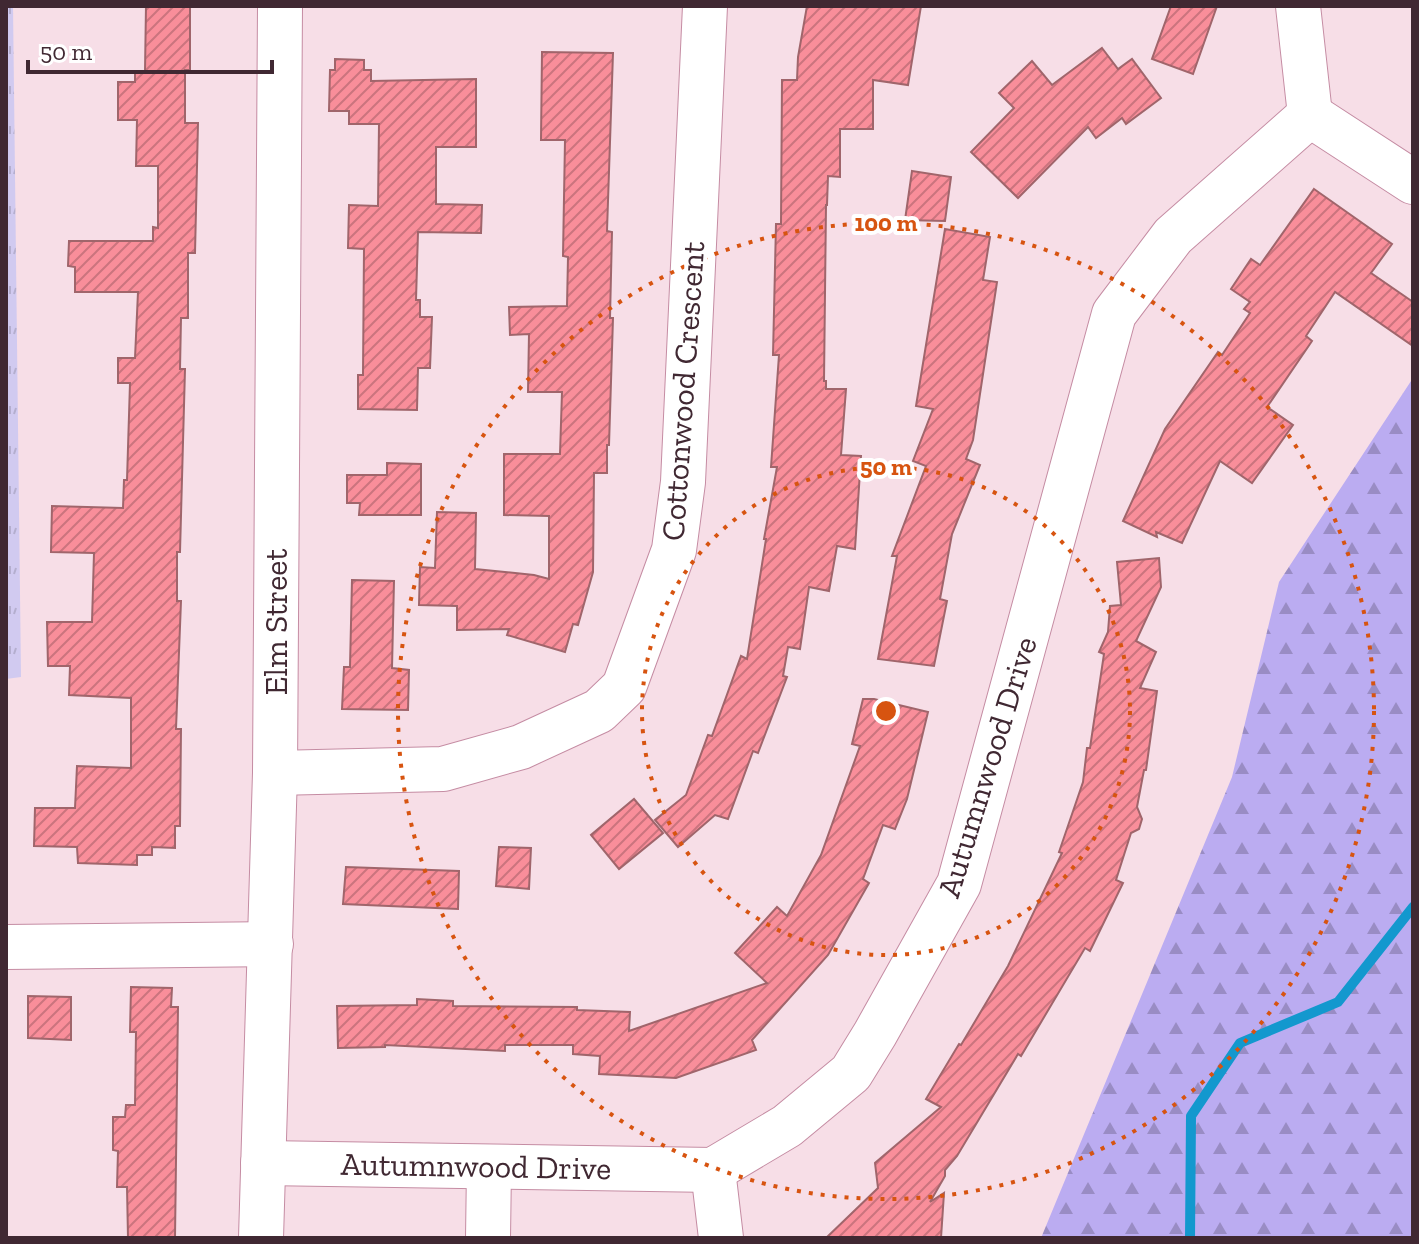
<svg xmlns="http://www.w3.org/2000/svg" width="1419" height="1244" font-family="'Zilla Slab',serif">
<defs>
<pattern id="grass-tufts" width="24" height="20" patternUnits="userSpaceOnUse" patternTransform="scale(2)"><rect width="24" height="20" fill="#d1caf0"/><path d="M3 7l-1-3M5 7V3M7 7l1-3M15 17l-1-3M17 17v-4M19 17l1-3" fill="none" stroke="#b4aece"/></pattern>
<pattern id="forest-firs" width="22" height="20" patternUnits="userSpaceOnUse" patternTransform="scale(2)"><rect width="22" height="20" fill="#bbacf1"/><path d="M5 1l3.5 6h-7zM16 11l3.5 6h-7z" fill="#998cc4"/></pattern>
<pattern id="building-hatch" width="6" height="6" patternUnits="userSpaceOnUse" patternTransform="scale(2)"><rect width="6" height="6" fill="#f98e9a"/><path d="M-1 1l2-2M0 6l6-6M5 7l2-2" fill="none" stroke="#cb747e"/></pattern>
</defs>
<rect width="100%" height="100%" fill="#f7dee7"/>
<!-- grass -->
<polygon fill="url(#grass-tufts)" points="6,6 13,6 21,677 6,679"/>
<!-- forest -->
<polygon fill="url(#forest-firs)" points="1413,378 1413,1238 1041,1238 1232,777 1279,582"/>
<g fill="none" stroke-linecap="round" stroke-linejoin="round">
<!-- stream -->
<polyline stroke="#1398ce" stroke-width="10" points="1190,1238 1191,1116 1240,1043 1338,1002 1413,907"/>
</g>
<!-- building -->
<g fill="url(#building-hatch)" stroke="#a0656b" stroke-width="2">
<polygon points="146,6 190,6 190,70 185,70 185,123 198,123 195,253 188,253 188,318 181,318 180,369 185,369 180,552 177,552 177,601 181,601 176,729 181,729 180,826 175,826 175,848 152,847 152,855 137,855 137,865 78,863 77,847 34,846 35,808 75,808 77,766 131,768 131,698 69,695 70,666 48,666 47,622 92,622 94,553 51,552 52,506 123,508 124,480 127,480 130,383 118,383 118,358 135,358 138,292 75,292 75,267 68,266 69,241 153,241 153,227 158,228 158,166 136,166 137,120 118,120 118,82 135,82 135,71 145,71"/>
<polygon points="807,6 921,6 908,85 873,80 873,129 840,129 840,177 828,176 827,205 826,205 824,381 826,381 826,389 846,389 841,455 861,456 855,549 837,546 829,591 809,587 800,649 788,647 783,676 787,677 758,753 753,751 728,819 715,815 678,847 655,820 686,795 708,735 712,736 741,656 747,659 766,539 764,539 777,467 771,467 779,355 773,355 776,224 781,224 782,80 797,80 798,57"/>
<polygon points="1171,6 1217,6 1193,74 1152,59"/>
<polygon points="1102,48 1118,69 1132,59 1161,98 1126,124 1122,118 1096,138 1088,127 1018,198 971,152 1014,108 999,93 1032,61 1052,85"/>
<polygon points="542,52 613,53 607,231 612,232 610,318 613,318 609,445 607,445 607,473 594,473 593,572 578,625 573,624 565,652 507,635 509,629 457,630 457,606 419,605 420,567 435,568 437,512 476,513 475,569 534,575 549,579 549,516 504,515 504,454 560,454 562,392 528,392 529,334 510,335 509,307 567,306 568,257 563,256 565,140 541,140"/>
<polygon points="335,59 364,60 364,70 371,70 371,81 476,79 476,147 436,147 436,204 482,205 481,233 418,232 416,300 420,300 420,317 432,317 430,368 418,368 417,410 358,409 358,375 363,375 364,249 348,248 349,205 378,206 379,124 349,124 349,111 329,111 330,70 335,70"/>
<polygon points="912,171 951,177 945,221 905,220"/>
<polygon points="1314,189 1392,244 1371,273 1413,302 1413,346 1335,292 1306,336 1312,341 1267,407 1293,425 1252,483 1220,461 1182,543 1156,532 1157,537 1123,521 1165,429 1218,352 1222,355 1250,313 1244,309 1250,302 1231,289 1251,259 1260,265"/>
<polygon points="945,229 990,237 983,280 997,282 973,440 966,459 980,465 952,534 940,599 947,601 934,666 878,659 897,556 892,556 926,466 913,461 933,409 916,406"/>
<polygon points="387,463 421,464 421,515 359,515 360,503 347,503 347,475 387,475"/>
<polygon points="1159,558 1161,587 1136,641 1156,652 1140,688 1157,691 1146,770 1144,770 1137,807 1142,819 1139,829 1131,833 1116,880 1123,883 1090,951 1085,948 1021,1056 1018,1054 957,1156 945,1170 945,1176 930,1202 944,1193 941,1238 826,1238 878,1188 875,1163 941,1107 926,1099 959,1044 961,1045 1008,966 1062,853 1059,852 1083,782 1087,748 1090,748 1104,654 1099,652 1108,632 1110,606 1121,605 1117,562"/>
<polygon points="352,580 394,581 392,668 409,670 408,710 342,709 344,667 350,667"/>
<polygon points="863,699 874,699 928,712 907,799 895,829 883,825 863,879 869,883 828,955 752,1040 756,1050 676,1078 599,1074 600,1056 573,1054 573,1045 505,1045 505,1051 385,1045 385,1047 338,1048 337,1006 417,1005 417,999 453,1001 453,1006 577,1007 577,1010 630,1012 629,1031 767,983 735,953 777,907 787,916 821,855 860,746 852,744"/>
<polygon points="634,799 663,833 619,869 591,835"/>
<polygon points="499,847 531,848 529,889 496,886"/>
<polygon points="346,867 459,871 458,909 343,904"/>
<polygon points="131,987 172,988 171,1007 178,1007 175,1238 128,1238 127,1187 117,1187 118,1151 113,1150 113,1117 125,1117 126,1105 135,1105 136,1032 130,1032"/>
<polygon points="28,996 71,997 71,1040 28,1038"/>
</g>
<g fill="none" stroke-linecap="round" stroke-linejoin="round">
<!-- minor casing -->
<g stroke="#c58ca3" stroke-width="46">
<g id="minor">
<polyline points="1298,6 1310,115"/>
<polyline points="1310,115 1413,182"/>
<polyline points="275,773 443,769 521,747 599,711 624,687 674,550 683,482 705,6"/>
<polyline points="6,947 271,944"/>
<polyline points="263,1163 713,1170 787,1126 851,1073 875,1034 959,884 1114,314 1173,236 1310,115"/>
<polyline points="713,1170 721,1238"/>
<polyline points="261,1238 275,773 280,6"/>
<polyline points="488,1238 489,1167"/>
</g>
</g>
<!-- minor -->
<use href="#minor" stroke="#fff" stroke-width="44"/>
</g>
<!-- distance rings -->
<g fill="none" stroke="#d75410" stroke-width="4" stroke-dasharray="4 8">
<circle cx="886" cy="711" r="244"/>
<circle cx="886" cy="711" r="488"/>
</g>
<g text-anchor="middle" stroke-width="8" stroke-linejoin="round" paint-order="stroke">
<!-- street labels -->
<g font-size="32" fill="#402832" stroke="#fff">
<text transform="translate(683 391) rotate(-86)" y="11">Cottonwood Crescent</text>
<text transform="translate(276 622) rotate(-90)" y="11">Elm Street</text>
<text transform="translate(987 767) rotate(-73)" y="11">Autumnwood Drive</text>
<text transform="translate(476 1166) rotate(1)" y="11">Autumnwood Drive</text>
</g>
</g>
<circle cx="886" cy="711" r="12" fill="#d75410" stroke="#fff" stroke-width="4"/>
<g font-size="24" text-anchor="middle" font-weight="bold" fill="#d75410" stroke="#fff" stroke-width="8" stroke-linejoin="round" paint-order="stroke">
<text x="886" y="231">100 m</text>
<text x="886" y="475">50 m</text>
</g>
<!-- border -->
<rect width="1419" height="1244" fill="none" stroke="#402832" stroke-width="16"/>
<!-- scale -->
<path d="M28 60v12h244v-12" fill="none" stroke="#402832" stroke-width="4"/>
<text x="40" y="60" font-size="24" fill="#402832" stroke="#ffffff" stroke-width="6" paint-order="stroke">50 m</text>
</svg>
